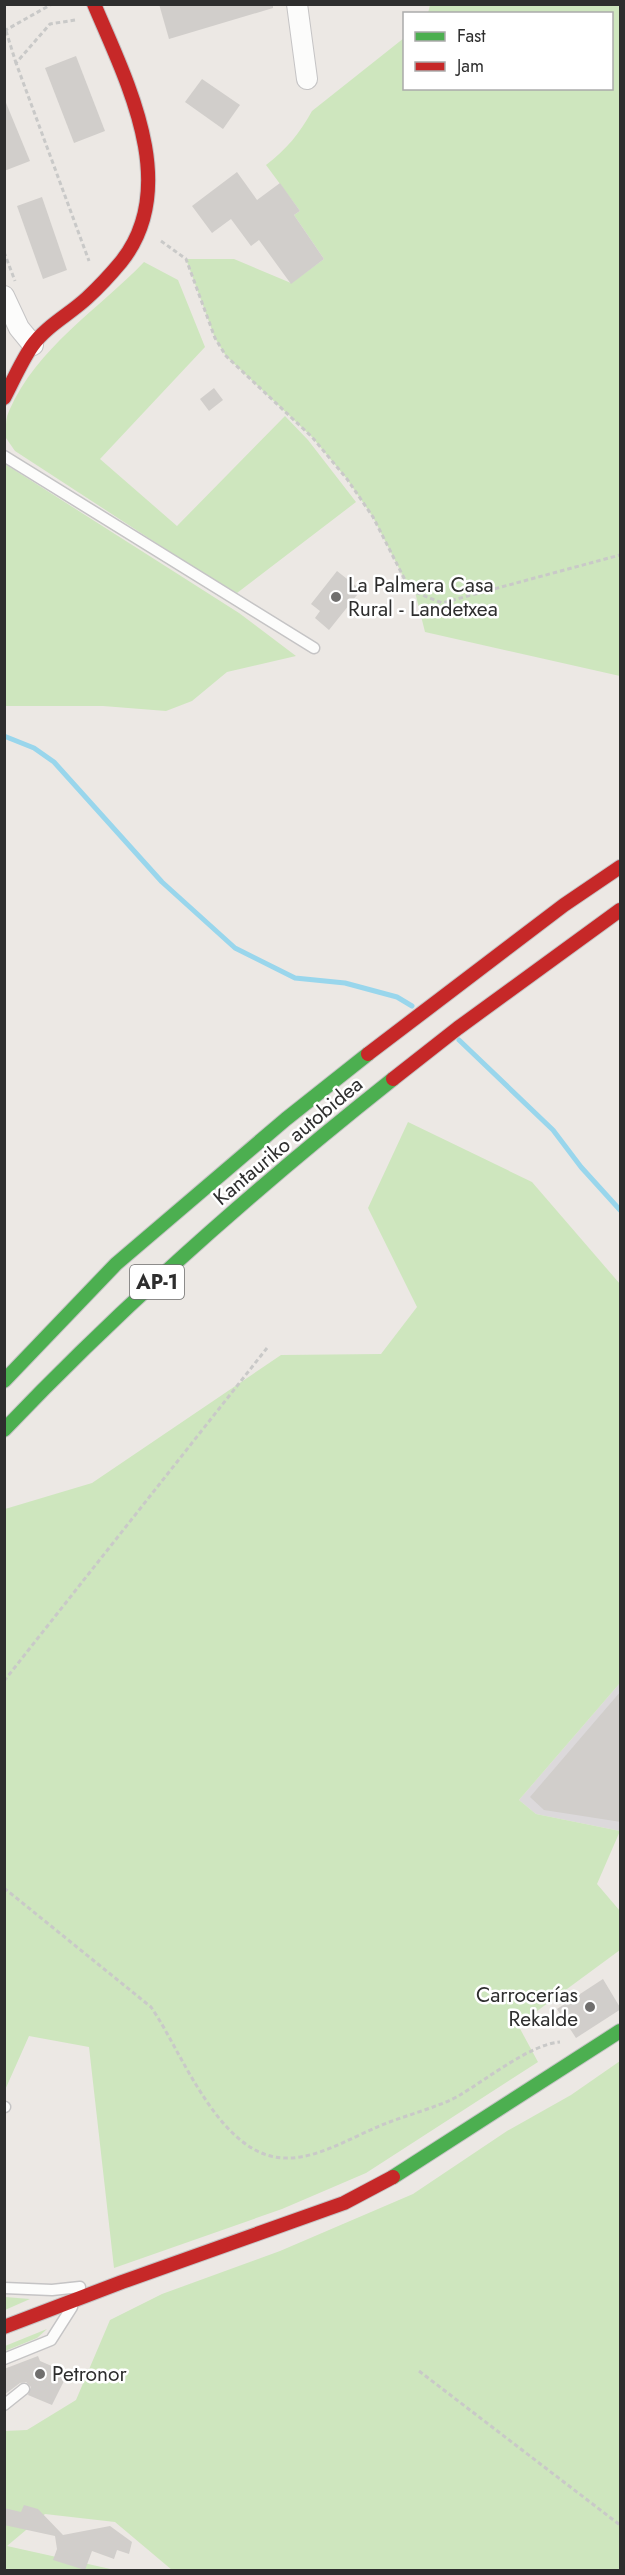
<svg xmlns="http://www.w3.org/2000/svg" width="625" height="2575" font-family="Jost,sans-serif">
<rect width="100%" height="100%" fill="#ece8e4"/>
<!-- industrial -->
<polygon fill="#dcd9db" points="620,1683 620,1831 536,1814 519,1800"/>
<!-- green -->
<g fill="#cee6be">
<path d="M 430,5 L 620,5 L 620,676 L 425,632 L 415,592 L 404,578 L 373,517 L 347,479 L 312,437 L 226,356 L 215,338 L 186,259 L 234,259 L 291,283 L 324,259 L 294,215 L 300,211 L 266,165 C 286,150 300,133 312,111 L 404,38 L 404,88 L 612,88 L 612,14 L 428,13 Z"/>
<path d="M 144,262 L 178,280 L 205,347 L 100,459 L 177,526 L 285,416 L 308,440 L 356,502 L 237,593 L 190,565 L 15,451 L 6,438 C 6,430 5,419 9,411 C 37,347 98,310 144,262 Z"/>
<polygon points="5,464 239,613 296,656 227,672 192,701 166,711 103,706 5,706"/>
<polygon points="408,1122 532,1182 620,1284 620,1683 519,1800 536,1814 620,1831 597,1884 620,1911 620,1950 518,2025 538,2062 366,2173 282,2209 114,2268 89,2047 29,2036 5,2090 5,1509 92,1483 281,1355 381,1354 417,1307 368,1208"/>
<polygon points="620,2061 620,2570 172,2570 115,2522 45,2514 7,2546 115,2570 5,2570 4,2431 27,2430 76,2400 110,2320 162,2294 280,2251 413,2194 507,2131 571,2095"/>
<polygon points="5,2297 30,2299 5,2310"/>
<polygon points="47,2329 37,2338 5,2351 5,2346"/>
</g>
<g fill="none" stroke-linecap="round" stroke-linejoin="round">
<!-- stream -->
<g stroke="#99d6ec" stroke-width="5">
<polyline points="4,736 34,748 54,762 162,882 235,948 295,978 345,983 397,997 412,1006"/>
<polyline points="459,1040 553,1130 581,1167 620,1210"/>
</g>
</g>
<!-- building -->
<g fill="#d1cecb">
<polygon points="159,4 273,4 273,8 169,39"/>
<polygon points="76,56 105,131 74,143 45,68"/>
<polygon points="202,79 240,105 223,129 185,102"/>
<polygon points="4,98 30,161 4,171"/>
<polygon points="237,172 257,200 280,183 300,211 294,215 324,259 291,284 259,240 251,246 231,219 212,233 192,206"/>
<polygon points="42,197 67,270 43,279 17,206"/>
<polygon points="214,388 223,400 209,411 200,399"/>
<polygon points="337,571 361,590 329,630 315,618 320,611 311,604"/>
<polygon points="621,1691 621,1822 544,1810 530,1797"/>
<polygon points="603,1979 621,2009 576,2038 557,2009"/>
<polygon points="38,2356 40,2361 68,2373 52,2405 28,2395 31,2387 26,2382 20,2383 4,2395 4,2369"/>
<polygon points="24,2505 38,2509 63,2535 110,2526 132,2542 129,2554 117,2550 114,2559 92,2551 85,2570 53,2560 57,2549 55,2536 4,2525 4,2508 21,2512"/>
</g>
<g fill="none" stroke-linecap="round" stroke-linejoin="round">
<!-- lane casing -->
<g stroke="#c5c4c5" stroke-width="13">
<g id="lane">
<polyline points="4,456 314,648"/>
<polyline points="4,2107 5,2107"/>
<polyline points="4,2288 52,2290 80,2287"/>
<polyline points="4,2359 51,2340 72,2307"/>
<polyline points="4,2405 24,2389"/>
</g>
</g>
<!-- street casing -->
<g stroke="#c5c4c5" stroke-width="22">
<g id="street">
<polyline points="297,4 307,79"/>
<polyline points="4,296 19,328 33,345"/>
</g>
</g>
<!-- fast casing -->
<g stroke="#c5c4c5" stroke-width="16">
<g id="fast">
<polyline points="4,1381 116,1264 286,1119 368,1054"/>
<path d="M 4,1430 C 123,1305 258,1186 393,1079"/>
<polyline points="393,2177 620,2031"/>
</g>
</g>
<!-- jam casing -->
<g stroke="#c5c4c5" stroke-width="16">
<g id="jam">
<path d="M 4,398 C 13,381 21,362 32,346 C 46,326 70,314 87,298 C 99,287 111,274 121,262 C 182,186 126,80 94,4"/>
<polyline points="368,1054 564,905 620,867"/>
<polyline points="393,1079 458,1028 620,910"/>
<polyline points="4,2327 122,2282 344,2203 393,2177"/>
</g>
</g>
<!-- path -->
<g stroke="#c9c9c8" stroke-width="3" stroke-dasharray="4.5 3" stroke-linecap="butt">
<polyline points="75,20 50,24 16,63 89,261"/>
<polyline points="4,31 52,4"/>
<polyline points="6,31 16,63"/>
<polyline points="161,241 186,259 215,338 226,356 312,437 347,479 373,517 404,578 415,592 442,603 620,555"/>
<polyline points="4,252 15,281"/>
<polyline points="4,1681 267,1348"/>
<path d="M 4,1888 L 151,2007 C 183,2053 221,2162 290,2158 C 319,2157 349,2139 375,2128 C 401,2116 438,2108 460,2095 C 487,2079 531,2044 560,2042"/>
<polyline points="419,2371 620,2525"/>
</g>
<!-- lane -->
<use href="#lane" stroke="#fcfcfb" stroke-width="10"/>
<!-- street -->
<use href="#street" stroke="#fcfcfb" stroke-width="20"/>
<!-- fast -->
<use href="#fast" stroke="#4caf50" stroke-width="14"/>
<!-- jam -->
<use href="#jam" stroke="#c62828" stroke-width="14"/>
</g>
<!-- markers -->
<g fill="#706f6e" stroke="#fff" stroke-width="2">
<circle cx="336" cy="597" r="6"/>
<circle cx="590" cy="2007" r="6"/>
<circle cx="40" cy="2374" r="6"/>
</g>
<g text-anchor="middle" stroke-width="5" stroke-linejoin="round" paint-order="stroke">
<!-- shield labels -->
<rect fill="#fff" stroke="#6d6d6d" stroke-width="1.5" x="130" y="1265" width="54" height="34" rx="4.5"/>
<g font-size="20" font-weight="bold" fill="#2e2e2e">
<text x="157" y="1289">AP-1</text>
</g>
<!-- poi labels -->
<g font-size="21" fill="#2e2e2e" stroke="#fff" text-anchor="start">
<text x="348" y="592">La Palmera Casa<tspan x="348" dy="24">Rural - Landetxea</tspan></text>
<text x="578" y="2002" text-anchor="end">Carrocerías<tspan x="578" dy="24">Rekalde</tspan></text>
<text x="52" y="2381">Petronor</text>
</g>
<!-- street labels -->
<g font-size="21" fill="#2e2e2e" stroke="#fff">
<text transform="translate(288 1141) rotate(-40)" y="7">Kantauriko autobidea</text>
</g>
</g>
<!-- border -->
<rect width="625" height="2575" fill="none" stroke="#2e2e2e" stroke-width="12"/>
<!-- legend -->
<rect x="403" y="12" width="210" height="78" fill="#ffffff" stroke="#ababab" stroke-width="1.5"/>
<rect x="415" y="32" width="30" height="9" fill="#4caf50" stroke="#ababab" stroke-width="1.5"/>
<text x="457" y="42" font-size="18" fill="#2e2e2e">Fast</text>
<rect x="415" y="62" width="30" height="9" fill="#c62828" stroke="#ababab" stroke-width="1.5"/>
<text x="457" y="72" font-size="18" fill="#2e2e2e">Jam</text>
</svg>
